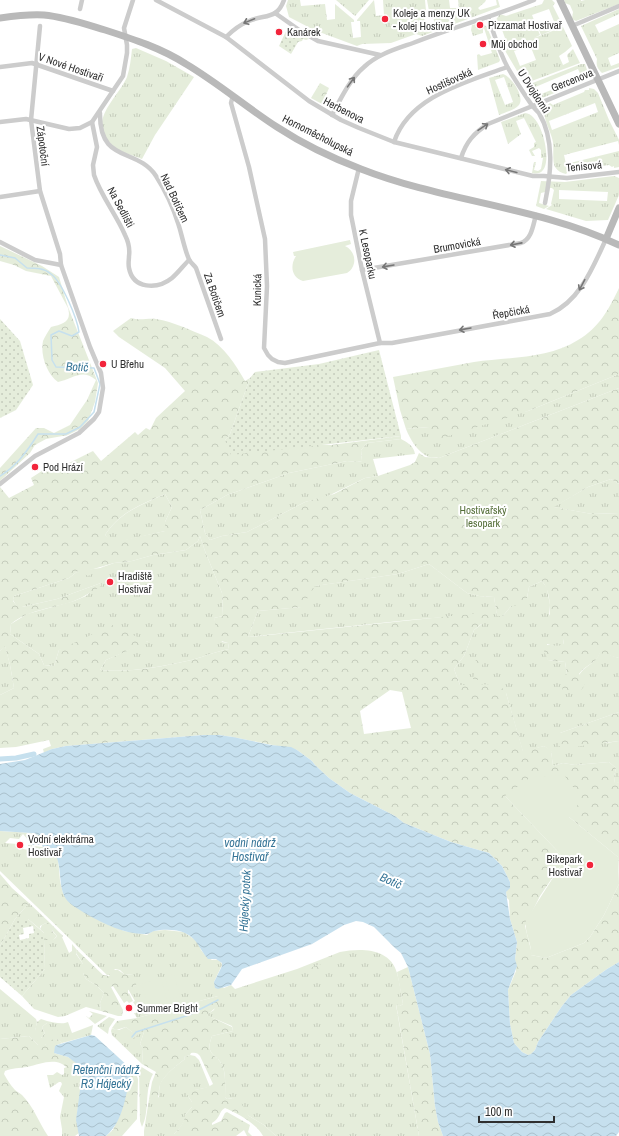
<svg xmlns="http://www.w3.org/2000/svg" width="619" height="1136" font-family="'Archivo Narrow',sans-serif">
<defs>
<pattern id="grass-tufts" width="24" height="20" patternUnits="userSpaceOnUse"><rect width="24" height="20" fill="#e5eddb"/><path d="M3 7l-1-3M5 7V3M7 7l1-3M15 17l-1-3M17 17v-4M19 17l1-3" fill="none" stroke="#c5ccbc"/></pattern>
<pattern id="forest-crowns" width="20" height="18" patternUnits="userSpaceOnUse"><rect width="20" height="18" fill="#e5eddb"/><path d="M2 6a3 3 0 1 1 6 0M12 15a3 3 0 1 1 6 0" fill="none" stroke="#c5ccbc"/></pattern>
<pattern id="garden-dots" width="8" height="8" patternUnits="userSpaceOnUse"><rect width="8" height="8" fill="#e5eddb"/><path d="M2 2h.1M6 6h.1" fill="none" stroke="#c5ccbc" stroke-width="1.8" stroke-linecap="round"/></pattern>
<pattern id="water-waves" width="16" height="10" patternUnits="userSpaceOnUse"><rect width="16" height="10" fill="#c6e0ee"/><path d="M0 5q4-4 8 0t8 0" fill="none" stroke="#aac0cc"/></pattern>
</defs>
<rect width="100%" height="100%" fill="#fff"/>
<!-- grass -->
<g fill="url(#grass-tufts)" fill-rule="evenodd">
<polygon points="288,0 300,0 301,6 325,4 327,20 335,19 335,4 354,20 354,22 351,22 353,38 361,37 360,21 357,21 357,20 374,0 376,16 384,15 383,0 425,0 426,11 423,12 426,28 435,26 432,11 429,11 427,0 449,0 450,8 459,8 458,0 486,0 485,2 478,8 480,10 497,5 496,0 498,0 500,7 422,36 416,34 391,43 362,44 357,46 314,30 289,17 286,6"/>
<polygon points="336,0 369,0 355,16"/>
<path d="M 544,0 L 552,0 L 555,3 L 553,6 L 563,26 L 541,35 L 539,30 L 555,24 L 549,9 L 532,15 L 540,35 L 534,38 L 563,27 L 572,46 L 565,52 L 559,56 L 563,65 L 569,62 L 567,55 L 573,49 L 580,63 L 529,82 L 528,79 L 523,81 L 504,49 L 502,43 L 505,38 L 501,27 L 496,25 L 495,21 L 500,14 L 506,16 L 542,4 ZM 530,45 L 536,60 L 520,66 L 514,51 Z"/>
<polygon points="564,0 581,0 581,1 585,0 619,0 619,4 576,21 572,19 573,12 570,5 565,3"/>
<path d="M 619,9 L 619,14 L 595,25 L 599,33 L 619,24 L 619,53 L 608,58 L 611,66 L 619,63 L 619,67 L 602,73 C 597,68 596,65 597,59 L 581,26 Z"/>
<polygon points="480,23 483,24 487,27 500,60 499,62 478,70 477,55 479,54 481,56 492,53 484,28 483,29 483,33 473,36 471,30 472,25"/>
<path d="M 136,48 L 166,61 L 194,77 L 155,135 L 142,159 C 133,155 124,154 116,148 C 83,123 117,100 127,77 C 130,68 131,58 132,49 Z"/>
<path d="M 581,64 L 585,64 L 588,73 L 584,81 L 542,98 L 534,97 L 525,86 ZM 578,69 L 582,78 L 536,96 L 533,88 Z"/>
<path d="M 503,74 C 512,77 525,97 519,105 C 515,110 505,112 499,115 L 489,78 ZM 504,77 L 513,102 L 505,105 L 495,80 Z"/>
<path d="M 589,88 L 594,89 L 598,93 L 609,120 L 619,140 L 619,145 L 618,141 L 564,155 L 566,164 L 619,151 L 619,167 L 614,168 L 614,166 L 612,167 L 609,165 L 569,170 L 566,174 C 561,173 558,171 555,167 C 552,161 554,149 553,142 C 551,131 543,120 544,108 L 550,103 L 553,105 L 584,92 L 585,90 L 589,90 ZM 595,103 L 598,112 L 552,130 L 549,121 Z"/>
<path d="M 525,113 C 542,114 552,160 543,170 C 540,174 536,174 532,173 L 534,162 L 536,162 L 534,170 L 538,171 L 541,169 L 543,158 L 541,158 L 541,150 L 539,148 L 532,151 L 535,156 L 532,156 L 529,150 L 534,147 L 534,143 L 536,142 L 524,118 L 516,121 L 521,134 L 508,144 L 501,122 Z"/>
<path d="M 614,176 L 619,178 L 619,195 L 608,220 L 586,221 L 546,209 L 552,205 L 551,204 L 554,190 L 552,188 L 550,188 L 549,191 L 541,193 L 539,203 L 549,206 L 544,209 L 536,206 L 541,181 L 565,182 ZM 559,190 L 608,192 L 607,201 L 559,199 Z"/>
<path d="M 619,374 L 619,388 L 439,458 C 436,457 432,458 429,457 C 418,453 410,439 406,429 L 429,427 L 528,411 Z"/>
<path d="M 401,439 C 407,442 414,446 415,454 L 373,459 L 378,476 L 365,478 L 326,497 L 305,502 L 247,532 L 222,536 L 210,540 L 205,533 L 200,510 L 227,495 L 289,473 L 347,461 L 357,462 L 362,461 L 361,450 L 367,443 Z"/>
<polygon points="611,479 619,484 619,513 592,514 553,507 588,487"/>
<path d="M 165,494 L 172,507 L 165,522 L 165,531 L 113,543 L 105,535 C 120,512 141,505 165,494 Z"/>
<path d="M 200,536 L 205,551 L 222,593 L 223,616 L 214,618 L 222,642 L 228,643 L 229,649 C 214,652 201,658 187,661 C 160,667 126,673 100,670 L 106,660 L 148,641 L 59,650 L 54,666 L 44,665 L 39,654 L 10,634 L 11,624 L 27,614 L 74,601 L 86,596 L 101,583 L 57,599 L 22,607 L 17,607 L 13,600 L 14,596 L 69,578 L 78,571 L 100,568 L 114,563 L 132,561 L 153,555 L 186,550 L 198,541 Z"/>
<path d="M 429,564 L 467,593 L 479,596 L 494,597 L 497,615 L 503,616 L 511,606 L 527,598 L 529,587 L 542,581 L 547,588 L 550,605 L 549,614 L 563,639 L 564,645 L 557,647 L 547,644 L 548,660 L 565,662 L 567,674 L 579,675 C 585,665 596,664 600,652 L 619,658 L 619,712 L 560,733 L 606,743 L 619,741 L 619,782 L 615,784 L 614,777 L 616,768 L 609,762 L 575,765 L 563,763 L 553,766 L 551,751 L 544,746 L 523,752 L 506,693 L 460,685 L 454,669 L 464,656 L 474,630 L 482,624 L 458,616 L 409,620 L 248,637 L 258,611 L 301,607 L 314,586 L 398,574 Z"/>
<polygon points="5,645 10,665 14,688 0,695 0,651"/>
<path d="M 0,831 L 31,833 L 39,835 L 39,836 L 36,837 L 29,841 L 23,834 L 19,839 L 10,838 L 5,843 L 17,844 L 17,848 L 29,850 L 28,845 L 48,848 L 54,852 L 58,858 L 60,881 L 63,893 L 88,915 L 124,931 L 137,933 L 147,935 L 153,931 L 165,930 L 184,932 L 198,942 L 201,950 L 206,956 L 212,960 C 217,959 221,960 222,965 L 214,982 L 224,988 L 231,985 L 235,989 L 297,969 L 340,952 C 361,948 390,948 397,973 C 400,983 401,994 403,1004 L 400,1006 L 396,1005 L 419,1136 L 276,1136 L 264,1125 L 249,1116 L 233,1098 L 227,1099 L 225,1097 C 225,1088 226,1076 223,1067 C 218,1053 204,1057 212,1036 L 233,1031 L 232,1026 L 206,1015 L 214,1010 L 218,996 L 137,1018 L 134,1013 L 136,1013 L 136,1011 L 138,1009 L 133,1002 L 135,1001 L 128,989 L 136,985 L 133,975 L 124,974 L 120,970 L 115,969 L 110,975 L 107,975 L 0,871 Z"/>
<polygon points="29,903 50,923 46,923 40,926 40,929 28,919 15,919"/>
<path d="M 53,926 L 63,936 L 62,937 L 69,953 L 72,951 L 72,944 L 77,950 L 76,954 L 83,964 L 83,973 L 86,979 L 97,986 L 104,993 L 100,1003 L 101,1011 L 86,1007 L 65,1016 L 58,1017 L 34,1009 L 22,996 L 45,969 L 44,940 C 49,940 54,941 57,936 L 51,929 Z"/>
<path d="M 0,989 L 36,1019 L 37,1022 L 35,1032 L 41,1038 L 45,1033 L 42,1028 L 43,1026 L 47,1023 L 47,1021 C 53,1022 62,1025 68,1022 L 72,1033 L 93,1025 L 91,1035 L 62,1043 L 57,1039 L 45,1045 L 38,1045 L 29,1036 L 0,1039 Z"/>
<polygon points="89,1011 107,1016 95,1024 87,1017 86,1016 89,1018 93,1014"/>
<polygon points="109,1017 115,1019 109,1028 108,1034 97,1026"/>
<polygon points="126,1027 132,1032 144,1032 140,1044 143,1048 142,1064 112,1035 111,1031 112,1028 113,1029 119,1030"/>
<path d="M 190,1055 L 195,1056 L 199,1060 L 210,1087 L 195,1090 L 188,1096 L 192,1102 L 192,1107 L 185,1115 C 186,1122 179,1129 174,1134 L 174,1136 L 144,1136 L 144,1131 L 149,1099 L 151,1100 L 159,1097 C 159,1093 159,1088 160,1084 C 165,1074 177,1065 185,1059 L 184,1057 Z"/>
<path d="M 76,1062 C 89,1073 76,1105 77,1120 C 77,1125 78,1129 79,1133 L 75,1136 L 62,1136 L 62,1129 L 60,1117 L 64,1097 L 59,1091 L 62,1084 L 61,1082 L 59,1082 L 50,1088 L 47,1075 L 53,1075 L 57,1072 L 62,1075 L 64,1074 L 64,1068 L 77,1064 Z"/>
<path d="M 140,1066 L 153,1074 C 144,1090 150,1112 142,1127 L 140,1121 L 139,1069 Z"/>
</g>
<!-- forest -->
<g fill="url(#forest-crowns)" fill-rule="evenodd">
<polygon points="320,83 329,88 322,104 311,98"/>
<path d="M 0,246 L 42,266 L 59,277 L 68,307 L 98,383 L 95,402 L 88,421 L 80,429 L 68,435 L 46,439 L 35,445 L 30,453 L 0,481 L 0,468 L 36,428 L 44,428 L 54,433 L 70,425 L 87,400 L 96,380 C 82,368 73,379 58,382 C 47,374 40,355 43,341 C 45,336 48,332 51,327 C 63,324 72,322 68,308 L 51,276 L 26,271 L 14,265 L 0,261 Z"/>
<path d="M 619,288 L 619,374 L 528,411 L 439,439 L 429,427 L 406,429 L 400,410 L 393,377 C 420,372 447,367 474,362 C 508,357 548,359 578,340 C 599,328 609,309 619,288 Z"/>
<path d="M 131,318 C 140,321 147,318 156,319 C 174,322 190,330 207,337 C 224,346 236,365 245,381 L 250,378 L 230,434 L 225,440 L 331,445 L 401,436 L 401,439 L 367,443 L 361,450 L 362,461 L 357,462 L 347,461 L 289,473 L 227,495 L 200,510 L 205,533 L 210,540 L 222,536 L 247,532 L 305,502 L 334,494 L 365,478 L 378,476 L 410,465 L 415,462 L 419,453 L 425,457 L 439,458 L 619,388 L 619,484 L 611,479 L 588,487 L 554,507 L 592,514 L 619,513 L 619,658 L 600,653 C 596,664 585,665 579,674 L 585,685 L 578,694 L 563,692 L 561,680 L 567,674 L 565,662 L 548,660 L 543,649 L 543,646 C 551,643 556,648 564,644 L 563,639 L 553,635 C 546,617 555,597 542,581 L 529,587 L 527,598 L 524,606 L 511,606 L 503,616 L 497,616 L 494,597 L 479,596 L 467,593 L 429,564 L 398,574 L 315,586 L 302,607 L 258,611 L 248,637 L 490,612 L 490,617 L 474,630 L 464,656 L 454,669 L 460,685 L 499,684 L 506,693 L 523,751 L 544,746 L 551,750 L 553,766 L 563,763 L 575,765 L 609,762 L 616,768 L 614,777 L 615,783 L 619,782 L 619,872 L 618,857 L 569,817 L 505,796 L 565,859 L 540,896 L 525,926 L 531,950 L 531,955 L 546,958 L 584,943 L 590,937 L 604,915 L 619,884 L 619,962 L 607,969 L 571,995 L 562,1006 L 538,1042 L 535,1050 L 531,1054 L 528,1055 L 522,1052 L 514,1043 L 510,1024 L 508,990 L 516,971 L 515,959 L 517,942 L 510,919 L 509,900 L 507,898 L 506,892 L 510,882 L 502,866 L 489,853 L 451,842 L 404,823 L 395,816 L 350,793 L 329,778 L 315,765 L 312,761 L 297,750 L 233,737 L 219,735 L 204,735 L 66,746 L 52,749 L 44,753 L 43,749 L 51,746 L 49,740 L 16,747 L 0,748 L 0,695 L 14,688 L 10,665 L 5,646 L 0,651 L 0,487 L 9,498 L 34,485 L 31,478 L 45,469 L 47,472 L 55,467 L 57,469 L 93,451 L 101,461 L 135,432 L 138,435 L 146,428 L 150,430 L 156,418 L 185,391 L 165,368 L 119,337 L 113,331 ZM 165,494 L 172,507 L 165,522 L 165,531 L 114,542 L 105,535 C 120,512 140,505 165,494 ZM 200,536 L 205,551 L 222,593 L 223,616 L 214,618 L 218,640 L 228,643 L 229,649 C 214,652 201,658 187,661 C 161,667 126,673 100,670 L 106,660 L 148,642 L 112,625 L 59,650 L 54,666 L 44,665 L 39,654 L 10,634 L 11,624 C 29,609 52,609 74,601 C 84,597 92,591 101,586 L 101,583 L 57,599 L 22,607 L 17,606 L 13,601 L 14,596 L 69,578 L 78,571 L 88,576 L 90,575 L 90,570 L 114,563 L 132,561 L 153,555 L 186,550 L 198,541 ZM 390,690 L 402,692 L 411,728 L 364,734 L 360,711 Z"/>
<polygon points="476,660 483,662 479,680 473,679 475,670 473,668 474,663"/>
<polygon points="619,712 619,741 566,748 559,746 560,733"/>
<polygon points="0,874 12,888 29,903 15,919 0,946"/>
<polygon points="46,923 50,923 53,926 52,931 57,936 53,940 44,940 44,933 40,929 42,925"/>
<polygon points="77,950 103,975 109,976 113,970 118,970 124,974 133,975 137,980 136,985 128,990 128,994 129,993 133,1001 129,1003 127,1001 124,1003 113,986 111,987 123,1010 122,1016 118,1016 101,1011 100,1003 104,993 97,986 86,979 83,973 83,964 76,953"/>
<polygon points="320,964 323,973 311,978 308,969"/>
<polygon points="408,967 430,1054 435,1106 438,1122 443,1136 419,1136 396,1004 400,1006 403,1004 397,972"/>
<path d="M 218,996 L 221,1003 L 207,1015 L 232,1027 L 233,1031 L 212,1036 C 204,1057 218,1053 223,1067 C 226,1076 225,1088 225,1097 L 227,1099 L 233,1098 L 239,1100 L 249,1116 L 264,1125 L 276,1136 L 263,1136 C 257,1124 237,1113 225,1108 C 218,1112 221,1118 212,1123 L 212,1125 L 221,1121 L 225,1113 L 227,1112 L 250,1125 L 248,1132 L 252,1136 L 247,1136 L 244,1130 L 236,1136 L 174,1136 L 174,1134 C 179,1129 185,1122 185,1115 L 192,1107 L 192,1102 L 186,1093 C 194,1088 205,1090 213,1084 L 200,1056 C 198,1053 195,1052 191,1053 L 190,1055 L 184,1057 L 185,1059 C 177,1065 164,1075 160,1085 C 158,1090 160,1095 157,1100 L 152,1101 L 149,1099 L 152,1082 L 156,1072 L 142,1064 L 143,1048 L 140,1044 L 144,1032 L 140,1032 L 134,1039 L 130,1035 L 132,1032 L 126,1027 L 116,1030 L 112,1028 L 117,1021 L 137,1018 Z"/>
<polygon points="41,1019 47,1021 47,1023 43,1026 42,1028 45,1033 41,1038 37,1038 34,1035 37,1022"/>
<path d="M 29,1036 L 38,1045 L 45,1045 L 51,1040 L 57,1039 L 62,1043 L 57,1045 L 54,1053 L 68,1057 L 76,1062 L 76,1066 L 68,1069 C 57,1056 41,1064 27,1067 C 20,1068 12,1068 5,1071 L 4,1074 C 7,1079 10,1085 15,1090 C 17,1092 20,1093 22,1095 C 34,1107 39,1123 48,1136 L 0,1136 L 0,1039 Z"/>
<polygon points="131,1066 135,1067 135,1072 138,1079 137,1119 122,1136 106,1136 113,1130 121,1111"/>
</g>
<!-- garden -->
<g fill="url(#garden-dots)" fill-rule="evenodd">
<polygon points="288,27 309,39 306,40 303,39 302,41 298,42 291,54 279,46"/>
<polygon points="0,319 20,341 33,385 16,410 0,418"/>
<polygon points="379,350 401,436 231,455 225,440 230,434 250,378 255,372 319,364"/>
<path d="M 15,919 L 28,919 L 44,933 L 45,969 L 22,996 L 0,977 L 0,946 ZM 33,926 L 34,933 L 29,934 L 29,938 L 20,940 L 19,935 L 24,934 L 23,928 Z"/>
</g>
<!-- pitch -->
<g fill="#e5eddb">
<path d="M 350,240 L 351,244 L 345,246 C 356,251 358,266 347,273 L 303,281 C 291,277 290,265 296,256 L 294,256 L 293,252 Z"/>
<path d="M 564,775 L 582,799 L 569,817 L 618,857 L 619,884 L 604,915 L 590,937 L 584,943 L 546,958 L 531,955 C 532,943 524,933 526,920 L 565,859 L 505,796 L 531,777 Z"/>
<polygon points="174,974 180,996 171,999 165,977"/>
<polygon points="161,978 167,1000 148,1005 142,984"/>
</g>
<!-- water -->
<g fill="url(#water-waves)">
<path d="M 204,735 L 219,735 L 233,737 L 271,745 L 291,747 L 297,750 L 312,761 L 315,765 L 329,778 L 350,793 L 395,816 L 404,823 L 451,842 L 489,853 L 502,866 L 510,882 L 510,888 L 506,892 L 510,919 L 517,942 L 515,959 L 517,966 L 508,990 L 510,1024 L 514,1043 L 522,1052 L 528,1055 L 531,1054 L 535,1050 L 538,1042 L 562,1006 L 571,995 L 607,969 L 619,962 L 619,1132 L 616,1136 L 443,1136 L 438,1122 L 435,1106 L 430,1054 L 408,967 L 401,953 L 395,948 L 374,927 L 363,922 L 356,921 L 344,925 L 312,944 L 242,969 L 231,985 L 218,989 L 215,988 L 214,982 L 222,966 L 222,963 L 216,959 L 208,959 C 199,949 198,939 185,933 C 177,929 163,929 154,931 C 151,932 149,934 146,934 C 127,935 104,924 88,915 C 82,911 70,905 66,899 C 55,883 67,851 43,847 L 42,845 L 30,845 L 29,841 L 36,837 L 39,836 L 39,835 L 31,833 L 0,831 L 0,764 L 25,760 L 52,749 L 66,746 Z"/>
<path d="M 91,1035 L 95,1036 L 130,1068 L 131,1072 C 126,1093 124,1121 106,1136 L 79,1136 L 76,1120 L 82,1075 L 80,1066 L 68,1057 L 54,1053 L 55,1046 L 57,1045 Z"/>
</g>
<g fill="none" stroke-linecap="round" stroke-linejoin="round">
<!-- stream -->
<g stroke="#c6e0ee" stroke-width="1.5">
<path d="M 0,255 L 15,258 L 27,268 C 36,268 44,268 51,274 C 62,282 77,318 79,332 L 72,336 L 59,331 L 51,335 L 52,360 L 56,367 L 94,368 L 100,384 L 94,412 L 80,427 L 66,434 L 38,434 C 28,450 17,466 0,476"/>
<polyline points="132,1037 136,1032 189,1015 218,1000"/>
</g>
<!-- canal -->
<polyline stroke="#c6e0ee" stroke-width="5" points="0,759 16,758 34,754"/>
<!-- street -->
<g stroke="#ccc" stroke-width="4.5">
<polyline points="156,0 226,37 309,101 341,120 359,128 394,142 533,176 544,176 567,178 619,172"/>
<polyline points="80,9 82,0"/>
<polyline points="275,13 302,32"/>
<path d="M 488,17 C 494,33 499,52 508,68 C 515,80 523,92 531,104 C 533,107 536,110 539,113 C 555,140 551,174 545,203"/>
<polyline points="572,26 619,6"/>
<polyline points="304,33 318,41 380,55"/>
<path d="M 226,37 C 233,30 239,25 249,21 C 265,14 277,20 284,0"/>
<polyline points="0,67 32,63 113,91"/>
<path d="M 233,95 L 231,103 L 249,167 L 265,239 L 267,286 L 264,348 L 268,355 L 272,359 L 278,362 L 285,363 L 380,343 L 392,343 L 550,314 C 580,301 593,267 606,239"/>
<path d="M 100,113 C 99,164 137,147 156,176 C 165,190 173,207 178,223 C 181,231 186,256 190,261 C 191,263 194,265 196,268 L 221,339"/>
<path d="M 332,115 C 341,98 350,79 364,67 C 378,54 396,49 413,43 C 453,27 495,16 534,0"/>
<polyline points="0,122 26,119 69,129 80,128 92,122 123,76 127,53 127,45 124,28 133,0"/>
<path d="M 92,122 L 97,147 L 93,165 L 94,175 C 101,196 116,214 125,235 C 128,241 130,249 129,256 C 129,260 128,263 129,268 C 133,289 157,290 172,278 C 178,273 183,266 189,260"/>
<path d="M 394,142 C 409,96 467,82 507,67"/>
<path d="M 461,158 C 466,142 474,133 488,124 L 619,71"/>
<polyline points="359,168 351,201 351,215 362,270 380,343"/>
<polyline points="0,197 40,191"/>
<polyline points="0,242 35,260 61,265"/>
<path d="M 362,270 L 521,243 C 532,239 533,225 536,215"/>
<polyline points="0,484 35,456 79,433 94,419 99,412 103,388 101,373 90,347 61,265 60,254 40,191 31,120 40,26"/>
</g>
<!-- secondary -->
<g stroke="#b9b9b9" stroke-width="7">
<polyline points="560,0 619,124"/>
<path d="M 0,18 C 14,16 29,14 44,15 C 65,17 85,24 105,30 C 133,39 161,48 186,64 C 218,83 246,107 277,127 C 303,144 332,158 361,169 C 445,202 537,206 619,245"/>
<polyline points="606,239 619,208"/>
</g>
</g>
<!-- one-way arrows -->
<defs><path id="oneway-shaft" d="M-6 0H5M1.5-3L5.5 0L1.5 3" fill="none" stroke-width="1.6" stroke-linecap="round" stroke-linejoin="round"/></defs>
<g stroke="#767676">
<use href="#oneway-shaft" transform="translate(249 21) rotate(158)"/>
<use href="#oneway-shaft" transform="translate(351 82) rotate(-54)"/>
<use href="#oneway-shaft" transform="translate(483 127) rotate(-34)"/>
<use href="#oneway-shaft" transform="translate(511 171) rotate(-166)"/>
<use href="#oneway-shaft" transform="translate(516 244) rotate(169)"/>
<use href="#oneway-shaft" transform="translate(388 266) rotate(170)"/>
<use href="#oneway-shaft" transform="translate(582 285) rotate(118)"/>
<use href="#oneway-shaft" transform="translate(465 329) rotate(170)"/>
</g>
<!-- markers -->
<g fill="#f2243b" stroke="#fff" stroke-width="1.5">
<circle cx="385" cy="19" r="4"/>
<circle cx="480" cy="25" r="4"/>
<circle cx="279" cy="32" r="4"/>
<circle cx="483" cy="44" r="4"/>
<circle cx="103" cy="364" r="4"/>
<circle cx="35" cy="467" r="4"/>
<circle cx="110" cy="582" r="4"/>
<circle cx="20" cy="845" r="4"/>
<circle cx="590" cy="865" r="4"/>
<circle cx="129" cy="1008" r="4"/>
</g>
<g text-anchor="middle" stroke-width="4" stroke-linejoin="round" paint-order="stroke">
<!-- poi labels -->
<g font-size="11" fill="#2f2f2f" stroke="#fff" text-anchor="start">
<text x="393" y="17">Koleje a menzy UK<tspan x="393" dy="13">- kolej Hostivař</tspan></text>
<text x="488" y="29">Pizzamat Hostivař</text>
<text x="287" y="36">Kanárek</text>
<text x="491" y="48">Můj obchod</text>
<text x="111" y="368">U Břehu</text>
<text x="43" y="471">Pod Hrází</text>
<text x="118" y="580">Hradiště<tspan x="118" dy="13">Hostivař</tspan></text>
<text x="28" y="843">Vodní elektrárna<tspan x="28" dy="13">Hostivař</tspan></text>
<text x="582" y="863" text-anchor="end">Bikepark<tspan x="582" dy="13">Hostivař</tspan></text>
<text x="137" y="1012">Summer Bright</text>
</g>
<!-- street labels -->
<g font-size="11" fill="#2f2f2f" stroke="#fff">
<text transform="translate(71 67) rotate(19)" y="4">V Nové Hostivaři</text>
<text transform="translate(572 80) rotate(-22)" y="4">Gercenova</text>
<text transform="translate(449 81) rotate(-24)" y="4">Hostišovská</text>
<text transform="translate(534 91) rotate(57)" y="4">U Dvojdomů</text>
<text transform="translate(344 110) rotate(27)" y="4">Herbenova</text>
<text transform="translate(318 135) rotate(27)" y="4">Hornoměcholupská</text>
<text transform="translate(43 146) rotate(83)" y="4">Zápotoční</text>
<text transform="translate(584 166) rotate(-5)" y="4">Tenisová</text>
<text transform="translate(175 198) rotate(65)" y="4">Nad Botičem</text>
<text transform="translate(121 207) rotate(62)" y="4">Na Sedlišti</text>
<text transform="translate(457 245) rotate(-10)" y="4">Brumovická</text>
<text transform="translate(368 254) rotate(78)" y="4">K Lesoparku</text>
<text transform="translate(257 290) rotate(-89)" y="4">Kunická</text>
<text transform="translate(215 295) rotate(71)" y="4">Za Botičem</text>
<text transform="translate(511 312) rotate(-10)" y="4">Řepčická</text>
</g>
<!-- park labels -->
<g font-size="11" fill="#546e38" stroke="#fff">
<text x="483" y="514">Hostivařský<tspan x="483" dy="13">lesopark</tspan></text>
</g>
<!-- water labels -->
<g font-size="12" font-style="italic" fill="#367597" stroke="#fff">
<text transform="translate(77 367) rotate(2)" y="4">Botič</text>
<text x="250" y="847">vodní nádrž<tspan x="250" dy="14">Hostivař</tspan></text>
<text transform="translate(391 881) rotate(24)" y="4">Botič</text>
<text transform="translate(245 901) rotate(-87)" y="4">Hájecký potok</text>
<text x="106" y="1074">Retenční nádrž<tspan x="106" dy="14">R3 Hájecký</tspan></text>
</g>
</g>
<!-- scale -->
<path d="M479 1116v6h75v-6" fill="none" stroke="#2f2f2f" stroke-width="2"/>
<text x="485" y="1116" font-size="12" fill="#2f2f2f" stroke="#ffffff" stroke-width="3" paint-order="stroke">100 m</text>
</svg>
